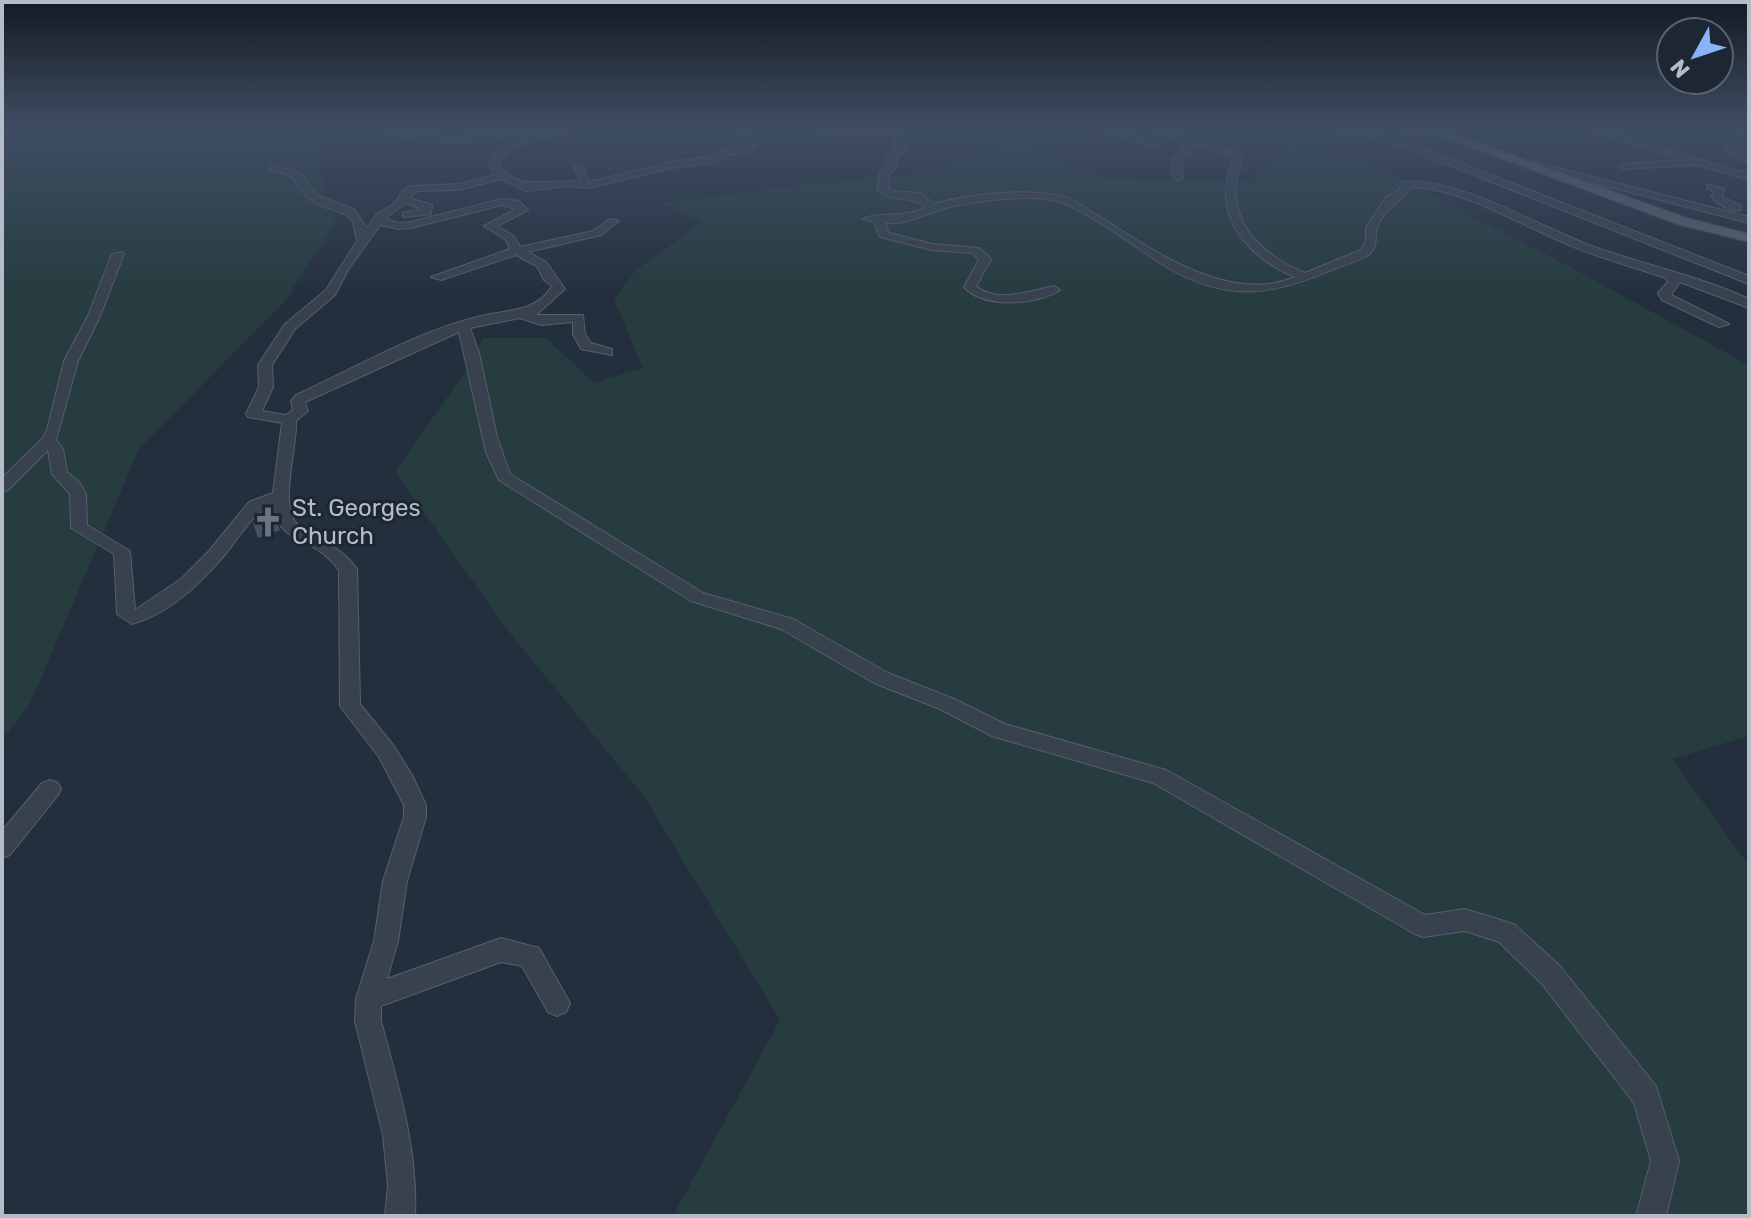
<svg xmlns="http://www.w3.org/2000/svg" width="1751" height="1218" font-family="Rubik,sans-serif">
<rect width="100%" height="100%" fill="#242f3e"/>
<!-- green -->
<g fill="#263c3f">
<polygon points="2,127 342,127 313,152 336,223 285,301 139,449 30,704 2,740"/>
<polygon points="1015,142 1102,179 1251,181 1289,147 1373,165 1550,256 1749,365 1749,736 1672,759 1749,866 1749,1216 673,1216 780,1020 643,795 509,632 395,472 465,372 483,338 546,338 594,383 643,368 614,300 636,270 703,222 660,204 813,183 928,174"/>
</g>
<!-- building -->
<polygon fill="#455162" points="271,509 280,530 258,538 253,523"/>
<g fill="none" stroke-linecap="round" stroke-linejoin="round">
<!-- minor casing -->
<g stroke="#565f6c" stroke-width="2">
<g id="minor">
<path d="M 374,127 L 456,137 L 537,127 C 499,148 412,148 374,127 Z"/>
<path d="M 562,127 L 577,127 C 551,141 517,136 498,163 C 517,194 551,178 581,181 L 573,166 L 578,163 L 583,166 L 589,182 L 672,162 L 714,156 L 721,150 L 747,145 L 740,137 L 745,127 L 754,127 L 750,137 L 757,146 L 748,153 L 727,155 L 717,162 L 672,168 L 589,188 L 567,186 L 526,191 L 501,179 L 459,190 L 417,191 L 409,198 L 432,205 L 431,214 L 403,217 L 403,213 L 422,209 L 405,203 L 385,218 L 398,223 L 411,222 L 502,199 L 519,201 L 528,210 L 497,226 L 514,236 L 520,247 L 593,231 L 610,219 L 619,221 L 601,235 L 528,252 L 546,262 L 565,289 L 536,315 L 583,315 L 585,334 L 591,343 L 612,349 L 612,355 L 581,349 L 573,334 L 573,322 L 541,325 L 520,318 L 470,328 L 479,353 L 497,437 L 510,474 L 703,593 L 793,619 L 888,673 L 954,699 L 1005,724 L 1166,770 L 1425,915 L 1465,909 L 1507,922 L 1515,925 L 1560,966 L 1656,1086 L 1679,1161 L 1666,1216 L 1636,1216 L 1651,1161 L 1634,1103 L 1542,984 L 1499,942 L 1465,931 L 1423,937 L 1415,934 L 1153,783 L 992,736 L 940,709 L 874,683 L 781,629 L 691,601 L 499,480 L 486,452 L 459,332 L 305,402 L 308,411 L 296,421 C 298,449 275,511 302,529 C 323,544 340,545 357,569 L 360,704 L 393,745 L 412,775 L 426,805 L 426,817 L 407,881 L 398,941 L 387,979 L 501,938 L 539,948 L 570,1003 L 566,1012 L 557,1016 L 548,1012 L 522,966 L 501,962 L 381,1006 L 381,1021 C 398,1086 418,1148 415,1216 L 385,1216 L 388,1185 L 383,1135 L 355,1021 L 356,999 L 374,941 L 383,881 L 404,817 L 404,805 L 379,757 L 340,706 L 339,570 C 334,564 328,557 321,552 C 297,535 280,540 273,505 C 250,514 238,540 222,558 C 198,586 168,614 132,624 L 117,614 L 114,554 L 71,528 L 70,494 L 52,474 L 48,450 L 8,490 L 2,492 L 2,478 L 43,438 L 47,430 L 64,361 L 88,316 L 112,254 L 122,252 L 124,254 L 100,316 L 78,361 L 56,440 L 63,449 L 67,472 L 80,483 L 86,494 L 87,525 L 130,551 L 135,610 L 181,579 L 209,551 L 249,502 L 273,493 L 282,423 L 248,417 L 246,414 L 259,387 L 258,365 L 285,324 L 326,290 L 357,241 L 352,219 C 340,209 321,209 310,199 C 288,181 305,178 269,169 L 269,165 L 299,172 L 318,196 L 354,209 L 367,228 L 377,214 L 395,203 L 403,190 L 411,186 L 459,184 L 495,175 L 488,163 C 506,138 533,133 562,127 ZM 502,205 L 516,209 L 484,226 L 506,240 L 510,249 L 431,277 L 441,280 L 516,255 L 537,266 L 544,280 L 552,286 C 535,314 506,309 477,317 C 416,332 353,369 296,395 L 291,401 L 293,410 L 286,415 L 262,411 L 273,387 L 272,365 L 295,329 L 335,295 L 348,270 L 380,225 L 398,229 L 411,228 Z"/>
<path d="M 808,127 L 828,131 L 848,127 L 903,127 L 903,140 L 908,147 L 895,160 L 897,166 L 889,174 L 888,189 L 891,191 L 920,193 L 934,204 C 974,193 1028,187 1069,198 C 1132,233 1218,309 1295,277 C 1258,262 1224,231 1226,188 C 1226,178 1231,168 1234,157 L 1194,144 L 1190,154 L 1181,160 L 1183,178 L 1178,181 L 1173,178 L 1171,159 L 1183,151 L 1185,141 L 1166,135 L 1165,143 L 1153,146 L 1097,131 L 1023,130 L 1019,127 L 1102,127 L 1153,140 L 1157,139 L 1157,132 L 1145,127 L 1158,127 L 1242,154 C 1243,164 1237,174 1236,184 C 1232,229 1268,258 1305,273 L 1361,250 L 1366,241 L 1366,228 L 1386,197 L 1399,190 L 1404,182 C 1454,175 1544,229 1594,247 C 1646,265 1699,276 1749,299 L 1749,308 L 1680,282 L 1671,295 L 1729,324 L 1719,327 L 1662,300 L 1658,293 L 1668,282 L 1666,278 C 1633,267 1599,258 1567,244 C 1521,225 1461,188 1411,187 C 1402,202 1382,209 1377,228 C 1374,238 1379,247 1368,255 C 1359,261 1345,265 1334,269 C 1276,294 1231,303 1172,270 C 1141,253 1083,205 1052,200 C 1023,195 971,201 943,209 C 920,215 911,224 885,223 L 889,233 L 932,244 L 979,248 L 991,259 L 976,286 C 997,304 1030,291 1054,286 L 1060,290 C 1037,305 984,309 964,287 L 979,260 L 972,253 L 932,250 L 880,237 L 874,222 L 863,219 C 874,212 904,218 926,208 C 907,193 891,204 878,190 L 879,173 L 887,165 L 885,159 L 898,147 L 893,140 L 895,132 C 872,132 824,141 808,127 Z"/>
<polygon points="1337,127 1361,129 1402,140 1749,276 1749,284 1396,144 1361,135 1334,132"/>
<polygon points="1388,127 1428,127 1433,130 1412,135"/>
<polygon points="1579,127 1592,127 1749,174 1749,180 1698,165 1621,169 1619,167 1624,164 1683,160"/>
<polygon points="1725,127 1737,127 1749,132 1749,138"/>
<polygon points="1726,147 1732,147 1749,157 1749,164 1726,151"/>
<polygon points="1535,162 1749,217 1749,223 1532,167 1530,165"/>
<path d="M 1707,184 L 1724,189 L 1722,197 L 1741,206 L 1741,210 C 1731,212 1716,204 1711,196 L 1714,192 L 1707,188 Z"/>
<polygon points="50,780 58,783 61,789 58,795 10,855 2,858 2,831 42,783"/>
</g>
</g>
<!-- major casing -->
<g stroke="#414a57" stroke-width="2">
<polygon id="major" points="1417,127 1433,127 1687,218 1749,234 1749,242 1677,224"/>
</g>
<!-- minor -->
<use href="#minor" fill="#38414e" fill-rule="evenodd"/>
<!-- major -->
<use href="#major" fill="#56606e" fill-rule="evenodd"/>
</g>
<!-- sky -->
<linearGradient id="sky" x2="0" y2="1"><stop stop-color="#141a22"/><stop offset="0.43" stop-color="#3f4d63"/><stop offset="1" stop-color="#3f4d63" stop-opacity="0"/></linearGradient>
<rect width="1751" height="297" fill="url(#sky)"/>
<!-- icons -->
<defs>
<g id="church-bare" transform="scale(2.4)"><path d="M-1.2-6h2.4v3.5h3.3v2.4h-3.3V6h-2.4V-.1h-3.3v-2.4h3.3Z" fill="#6b7280" stroke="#1d2633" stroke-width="2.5" paint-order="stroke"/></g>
</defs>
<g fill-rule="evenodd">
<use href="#church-bare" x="268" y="522"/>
</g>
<g text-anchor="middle" stroke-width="6" stroke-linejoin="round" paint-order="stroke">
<!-- poi labels -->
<g font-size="24" fill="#b4bcc9" stroke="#1d2633" text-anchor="start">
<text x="292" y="516">St. Georges<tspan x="292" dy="28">Church</tspan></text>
</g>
</g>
<!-- border -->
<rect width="1751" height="1218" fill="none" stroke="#b4bcc9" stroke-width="8"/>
<!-- north arrow -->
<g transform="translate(1695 56) rotate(230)"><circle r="38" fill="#1d2633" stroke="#59626f" stroke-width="2"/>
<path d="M0-6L14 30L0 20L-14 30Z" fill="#8ab4f8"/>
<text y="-12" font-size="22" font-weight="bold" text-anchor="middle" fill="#b4bcc9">N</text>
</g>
</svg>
